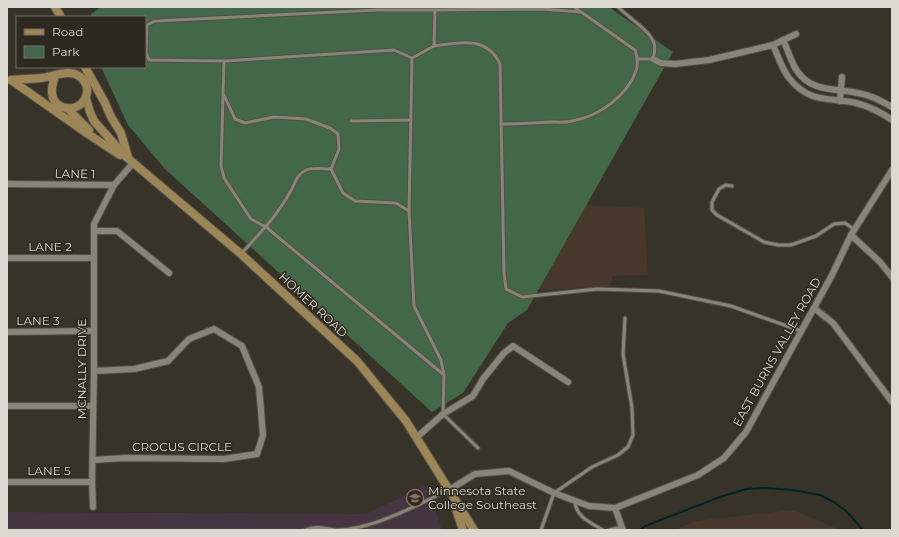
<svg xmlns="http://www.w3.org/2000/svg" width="899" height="537" font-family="Montserrat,sans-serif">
<rect width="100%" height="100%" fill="#373328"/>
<!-- industrial -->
<g fill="#48372c">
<polygon points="586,205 644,208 648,275 613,276 610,286 538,290"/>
<polygon points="793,510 840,530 675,530 695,521"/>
</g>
<!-- education -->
<polygon fill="#453541" points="427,485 442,530 7,530 7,512 366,514"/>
<!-- green -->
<polygon fill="#436849" points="101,7 609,7 673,52 527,310 508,323 463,393 432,412 165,169 128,125 101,67 145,67 145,17 91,17 91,14"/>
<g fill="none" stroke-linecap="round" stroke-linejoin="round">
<!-- stream -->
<polyline stroke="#002325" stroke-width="2" points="640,530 645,526 720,497 746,489 766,488 793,490 820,495 834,502 846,511 863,530"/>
<!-- lane casing -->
<g stroke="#535047" stroke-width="5">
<g id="lane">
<path d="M 618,7 C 628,17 650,31 654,43 C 656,49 654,54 653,59 L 638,59"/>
<polyline points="435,10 542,9 581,12"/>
<polyline points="434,46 412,58 409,211 414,306 441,360 444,375"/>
<path d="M 412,58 L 394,50 L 224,61 L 149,60 L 146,52 L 147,25 L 155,21 L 378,10 L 435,10 L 434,46 C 460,42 487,36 500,64 L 504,273 L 506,289 L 522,297 L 597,289 L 659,291 L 731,306 L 801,331"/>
<polyline points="224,61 221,166 224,178 251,219 266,227 444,375 443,414 478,448"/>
<polyline points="224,95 235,119 245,123 274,117 306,119 330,128 338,134 339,149 331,169 343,193 355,201 396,203 409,211"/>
<polyline points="351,121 411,120"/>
<path d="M 501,124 C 518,124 534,123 550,122 C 557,122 565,123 572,121 C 598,117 627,96 636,71 C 639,63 637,56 635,50 L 574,7"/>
<polyline points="732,186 726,185 719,189 712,202 712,210 717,215 764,242 778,245 791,245 816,236 834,224 845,223 855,230"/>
<path d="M 242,253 C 259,234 278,215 290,192 C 295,184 297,174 306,170 C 313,167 323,169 331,169"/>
<path d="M 575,502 C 576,517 591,523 603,530"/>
<path d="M 305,530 C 316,525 325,529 336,530 C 344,530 352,529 360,527 C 390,520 421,503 449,490"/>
<polyline points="541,530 554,493 592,467 618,455 628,447 633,435 632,408 623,354 625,318"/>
<polyline points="609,530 621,527"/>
</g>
</g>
<!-- street casing -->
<g stroke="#535047" stroke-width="8">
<g id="street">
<path d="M 783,40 C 788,50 791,62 797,71 C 812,93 837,88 858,93 C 871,95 881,101 892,107"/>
<path d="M 773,45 C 778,56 782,69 789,78 C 810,104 828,97 856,103 C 868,106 882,113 892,120"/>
<polyline points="653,59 661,63 675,64 709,60 773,45 796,34"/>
<polyline points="840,101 842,77"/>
<polyline points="7,184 114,185 133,163"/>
<polyline points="94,231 117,231 169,273"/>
<polyline points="851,235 880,262 892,277"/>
<polyline points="7,258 93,258"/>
<polyline points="814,308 833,323 892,402"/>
<polyline points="7,332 93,331"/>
<polyline points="7,406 92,406"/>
<polyline points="416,438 443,414 473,396 483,379 504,353 513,346 568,382"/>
<polyline points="93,460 125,458 224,459 257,454 263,435 259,387 242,346 214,329 189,339 168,361 134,369 94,371"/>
<polyline points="7,482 92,482"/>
<polyline points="449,490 475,474 509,471 554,493 589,506 615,508 623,530"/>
<polyline points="93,507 92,482 94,371 94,224 114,185"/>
<polyline points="615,508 698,475 724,458 746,432 832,275 851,235 892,170"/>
</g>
</g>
<!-- secondary casing -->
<g stroke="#535047" stroke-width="10">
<g id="secondary">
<polyline points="55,7 61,17"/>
<polyline points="85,67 105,103 111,117 121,133 128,157"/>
<path d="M 11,80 C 21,79 31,79 41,78 C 55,76 74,66 84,81 C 86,84 88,88 87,92 C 85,113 54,114 52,93 C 51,87 54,81 55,75"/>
<polyline points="11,80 85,132 120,155"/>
<polyline points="86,98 90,112 94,121 124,155 241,254 357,361 406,421 474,530"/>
<polyline points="67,108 89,130"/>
<polyline points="455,506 463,530"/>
</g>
</g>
<!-- lane -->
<use href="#lane" stroke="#898478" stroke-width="3"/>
<!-- street -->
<use href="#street" stroke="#898478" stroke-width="6"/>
<!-- secondary -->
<use href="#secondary" stroke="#9c8556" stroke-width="8"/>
</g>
<!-- icons -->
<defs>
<g id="university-ring" transform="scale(0.9)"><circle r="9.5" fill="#2d291e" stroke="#8d6e63" stroke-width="1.5"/><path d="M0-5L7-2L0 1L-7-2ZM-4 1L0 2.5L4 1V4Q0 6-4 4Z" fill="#8d6e63"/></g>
</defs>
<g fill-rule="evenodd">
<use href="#university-ring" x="415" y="498"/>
</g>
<g text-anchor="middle" stroke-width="3" stroke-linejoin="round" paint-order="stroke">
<!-- street labels -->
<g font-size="12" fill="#dcd9d3" stroke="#2d291e">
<text transform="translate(75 174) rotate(1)" y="4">LANE 1</text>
<text x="50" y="251">LANE 2</text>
<text transform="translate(313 305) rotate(43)" y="4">HOMER ROAD</text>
<text x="38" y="325">LANE 3</text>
<text transform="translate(777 352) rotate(-61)" y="4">EAST BURNS VALLEY ROAD</text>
<text transform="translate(82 369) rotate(-90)" y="4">MCNALLY DRIVE</text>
<text x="182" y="451">CROCUS CIRCLE</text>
<text x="49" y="475">LANE 5</text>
</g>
<!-- poi labels -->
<g font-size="12" fill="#dcd9d3" stroke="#2d291e" text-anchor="start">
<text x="428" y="495">Minnesota State<tspan x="428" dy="14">College Southeast</tspan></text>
</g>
</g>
<!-- border -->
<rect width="899" height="537" fill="none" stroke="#dcd9d3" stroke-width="16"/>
<!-- legend -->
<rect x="16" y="16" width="130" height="52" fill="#2d291e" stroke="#736f66"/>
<rect x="24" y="29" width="20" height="6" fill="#9c8556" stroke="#736f66"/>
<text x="52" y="36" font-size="12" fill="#dcd9d3">Road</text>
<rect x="24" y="46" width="20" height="12" fill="#436849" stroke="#736f66"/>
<text x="52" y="56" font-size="12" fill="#dcd9d3">Park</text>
</svg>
